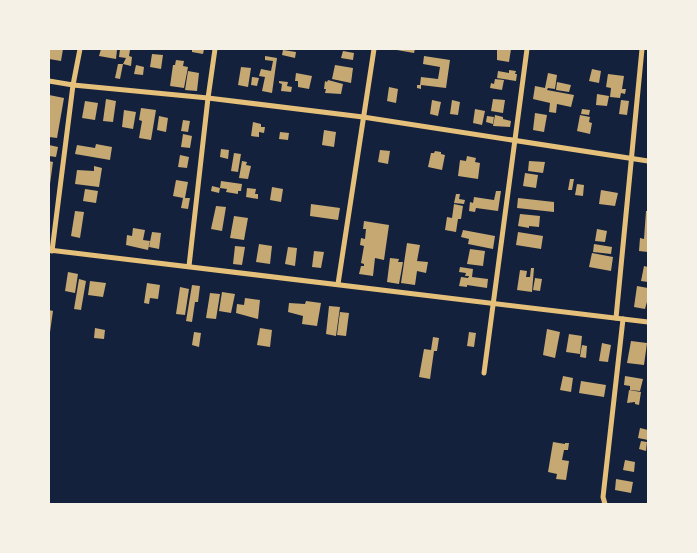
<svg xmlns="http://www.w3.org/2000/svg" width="697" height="553" font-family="'Open Sans',sans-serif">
<rect width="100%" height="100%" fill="#14213d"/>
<!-- building -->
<g fill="#c6a872">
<polygon points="49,49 63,49 61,61 49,59"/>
<polygon points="101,49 117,50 116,59 99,56"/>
<polygon points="120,49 130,50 129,56 132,57 131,66 123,64 126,58 119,57"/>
<polygon points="192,49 204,49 203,54 192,52"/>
<polygon points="391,49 415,49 414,53"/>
<polygon points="497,49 511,49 509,62 497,60"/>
<polygon points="283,50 296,52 295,58 282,55"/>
<polygon points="343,51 354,53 353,60 341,58"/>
<polygon points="152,54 163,55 161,69 150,67"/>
<polygon points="265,56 277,58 272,93 262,91 265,77 259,76 261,69 271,71 273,61 265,60"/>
<polygon points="424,56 450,60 446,88 421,85 421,89 417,88 417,85 420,85 421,77 438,79 440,67 423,64"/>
<polygon points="176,60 184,61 183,66 188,67 184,88 170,86 173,65 175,65"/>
<polygon points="118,64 123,64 120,79 115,78"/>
<polygon points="136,65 144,67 143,75 134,74"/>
<polygon points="335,65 353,68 351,83 332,79"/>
<polygon points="241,67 251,68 248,87 238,85"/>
<polygon points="592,69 601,71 599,83 589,81"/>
<polygon points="509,70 516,71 515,74 517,74 516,81 497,78 498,71 509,73"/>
<polygon points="188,71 199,73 197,91 185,90"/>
<polygon points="296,73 312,76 309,89 298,87 298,81 295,81"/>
<polygon points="548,73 557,75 555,89 548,88 547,90 574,95 571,107 557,104 556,113 549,112 550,103 533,99 535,86 545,88"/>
<polygon points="608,74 624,76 622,89 626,89 625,94 621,93 620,98 610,97 611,88 606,87"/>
<polygon points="252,77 259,78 257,86 251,85"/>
<polygon points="495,79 504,80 502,90 490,88 491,83 494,84"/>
<polygon points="328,80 343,84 341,94 325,93 326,89 324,89 325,81 327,82"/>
<polygon points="279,81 288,82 287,86 292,87 291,92 281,91 282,84 279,83"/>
<polygon points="557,82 571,85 569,92 556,90"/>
<polygon points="389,87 398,89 396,103 387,101"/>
<polygon points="597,94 609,96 607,106 596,105"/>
<polygon points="49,95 64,98 57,138 49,137"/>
<polygon points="106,99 116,101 113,122 103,121"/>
<polygon points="493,99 505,100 503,113 491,111"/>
<polygon points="432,100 441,102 438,116 430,114"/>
<polygon points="452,100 460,102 458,115 450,114"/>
<polygon points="621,100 629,101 627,115 619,114"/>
<polygon points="85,101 98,103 95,120 82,118"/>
<polygon points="141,108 156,110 151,140 139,138 142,121 139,120"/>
<polygon points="475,109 485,111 482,125 473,123"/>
<polygon points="582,109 590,110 589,115 581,114"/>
<polygon points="124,110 136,112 133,129 122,127"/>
<polygon points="535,113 547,115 544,132 533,130"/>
<polygon points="495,115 503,117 503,119 511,121 510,127 493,126"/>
<polygon points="580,115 590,117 589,122 592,123 590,134 577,131"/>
<polygon points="159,116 168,118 166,132 157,130"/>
<polygon points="487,116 494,117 493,124 486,122"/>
<polygon points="183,120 190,121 188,132 181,131"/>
<polygon points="253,122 261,124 261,127 265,127 264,133 259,132 259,137 251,136"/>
<polygon points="324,130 336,132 334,147 322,145"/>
<polygon points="280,132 289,133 288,140 279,139"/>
<polygon points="183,134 192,136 190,148 181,147"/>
<polygon points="96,144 112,147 110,160 75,154 77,145 95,148"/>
<polygon points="49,145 58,147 56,157 49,156"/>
<polygon points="221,149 229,150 228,159 220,157"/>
<polygon points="380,150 390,151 388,164 378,162"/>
<polygon points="435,151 441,152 441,154 445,155 442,170 428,167 431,153 434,153"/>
<polygon points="234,153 241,154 238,172 231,171"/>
<polygon points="180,155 189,157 187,168 178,167"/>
<polygon points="467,156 476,158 475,162 480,163 478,179 458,176 460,160 466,161"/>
<polygon points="49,161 53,162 50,184 49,184"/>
<polygon points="242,161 247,162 246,165 251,166 248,179 239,178"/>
<polygon points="529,161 545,162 543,173 528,171"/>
<polygon points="94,166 102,168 99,187 75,184 77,170 94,171"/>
<polygon points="525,173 538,175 536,188 523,186"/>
<polygon points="570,179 574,179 572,190 568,190"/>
<polygon points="176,180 188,182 185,198 190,198 188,209 181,208 183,198 173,196"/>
<polygon points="221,181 242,184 241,191 238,191 238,194 226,192 227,189 220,188"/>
<polygon points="577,184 584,185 583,196 575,195"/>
<polygon points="212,186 220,188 219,193 211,191"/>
<polygon points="272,187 283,189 281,202 270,200"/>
<polygon points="247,188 256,189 255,194 258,194 258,199 246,197"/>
<polygon points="85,189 98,191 96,203 83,201"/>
<polygon points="601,190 618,193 615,206 599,204"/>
<polygon points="496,191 501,191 498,211 476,208 475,212 469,211 470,202 473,203 474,197 494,200"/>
<polygon points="456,194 460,194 459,199 465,200 464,204 454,203"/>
<polygon points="518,198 554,202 554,212 517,208"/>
<polygon points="311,204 340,208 338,220 310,216"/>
<polygon points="454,204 463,206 461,219 458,219 456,232 445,230 447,217 452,218"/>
<polygon points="216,206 226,207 222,231 211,229"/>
<polygon points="75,211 84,212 80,238 71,236"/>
<polygon points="646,211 648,211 648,252 639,251 640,238 644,239"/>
<polygon points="520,214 540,216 539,227 529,226 529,228 518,226"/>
<polygon points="234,216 248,218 244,240 230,238"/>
<polygon points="364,221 389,225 384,260 375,258 373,276 359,274 361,266 364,266 364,264 361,263 364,246 360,245 361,238 365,239 366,229 363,229"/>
<polygon points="133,228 145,230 143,240 150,241 148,250 126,245 127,235 132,236"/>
<polygon points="597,229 607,231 605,242 595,241"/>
<polygon points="463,230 495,236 493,249 468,244 469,239 461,237"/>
<polygon points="152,232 161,233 159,249 149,247"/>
<polygon points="518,232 543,236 541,249 516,245"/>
<polygon points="407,243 420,245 417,261 428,262 426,273 417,271 415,285 401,283"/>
<polygon points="259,244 272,246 270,264 256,262"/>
<polygon points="594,244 612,247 611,254 593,252"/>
<polygon points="235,246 245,247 242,265 233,264"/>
<polygon points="288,247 297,248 295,266 285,264"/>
<polygon points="470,249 485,251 483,266 467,264"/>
<polygon points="314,251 324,252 321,268 312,267"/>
<polygon points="592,253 613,257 611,271 589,267"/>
<polygon points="390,258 399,259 398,262 403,262 399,284 387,282"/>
<polygon points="644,266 648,267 648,282 641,281"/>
<polygon points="460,267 473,269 472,277 488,279 487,288 467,285 467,287 459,286 461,277 468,278 469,276 465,276 466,273 459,272"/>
<polygon points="531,268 534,268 532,292 517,290 520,270 527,271 526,277 530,277"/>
<polygon points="68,272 78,274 75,293 65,291"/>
<polygon points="535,278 542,279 540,291 533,290"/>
<polygon points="79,279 86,281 81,310 74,309"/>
<polygon points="90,281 106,283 103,297 88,295"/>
<polygon points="147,283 160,285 158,299 150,298 149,304 144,303"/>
<polygon points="192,285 200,286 198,302 195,302 192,322 186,321"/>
<polygon points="637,286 648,288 648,302 647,302 645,309 634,307"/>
<polygon points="180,287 189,289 185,315 176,314"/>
<polygon points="222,292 235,294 231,313 219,311"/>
<polygon points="210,293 220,294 216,319 206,318"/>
<polygon points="245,298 260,300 258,319 236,313 237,304 244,305"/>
<polygon points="306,301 321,303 317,326 302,324 303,316 288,312 289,303 305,304"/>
<polygon points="329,306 340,307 336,336 326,334"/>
<polygon points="49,310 53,311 50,332 49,332"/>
<polygon points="340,312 349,313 346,336 337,335"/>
<polygon points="95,328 105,330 104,339 94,338"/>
<polygon points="260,328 272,330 270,347 257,345"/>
<polygon points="547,329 560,332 555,358 543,355"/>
<polygon points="194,332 201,333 199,347 192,345"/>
<polygon points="469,332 476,333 474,347 467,346"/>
<polygon points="569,334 582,336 580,354 566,352"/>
<polygon points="433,337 439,338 437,351 434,351 430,379 419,377 424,349 431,350"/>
<polygon points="631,341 647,343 644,365 627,363"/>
<polygon points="602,343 611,345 608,362 599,361"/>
<polygon points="582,345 587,346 586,358 580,357"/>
<polygon points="563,376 573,378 571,392 560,390"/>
<polygon points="625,376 643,379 640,391 630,390 630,386 624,385"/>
<polygon points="581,381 606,385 604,397 579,393"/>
<polygon points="629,390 641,392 639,405 635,404 635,402 627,403"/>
<polygon points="640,428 648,430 648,440 638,438"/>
<polygon points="641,441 647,442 646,451 639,449"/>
<polygon points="553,442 565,444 565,443 569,443 568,450 564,450 562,460 569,461 566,480 556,479 557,474 548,472"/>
<polygon points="625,460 635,462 634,472 623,470"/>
<polygon points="616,479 633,482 631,493 615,490"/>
</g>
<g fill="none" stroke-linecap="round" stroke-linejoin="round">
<!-- minor -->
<g stroke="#e5c07b" stroke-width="5">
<polyline points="49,81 73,85 208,98 363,117 648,161"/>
<polyline points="49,250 648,322"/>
<polyline points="52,251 73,85 80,49"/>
<polyline points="189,266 208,98 215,49"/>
<polyline points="338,284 374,49"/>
<polyline points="616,318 642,49"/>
<polyline points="484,373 527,49"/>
<polyline points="605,504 603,497 623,319"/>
</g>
</g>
<!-- border -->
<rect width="697" height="553" fill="none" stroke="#f6f1e7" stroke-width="100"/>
</svg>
